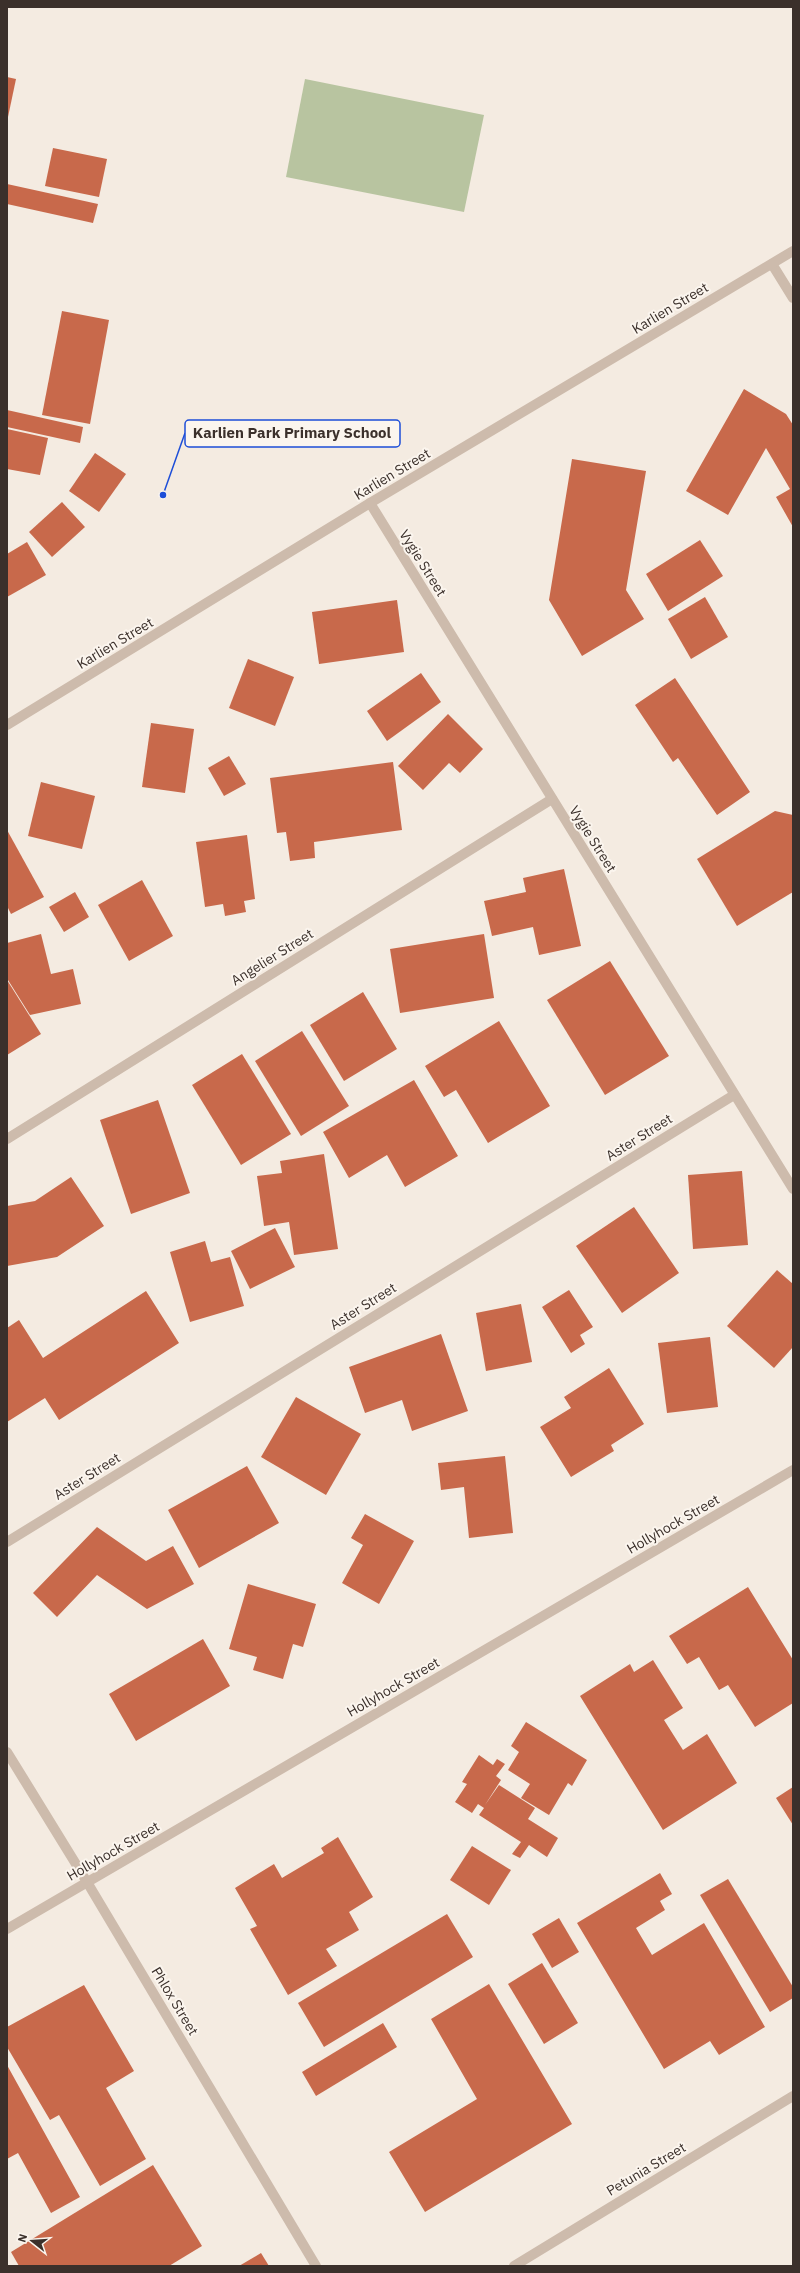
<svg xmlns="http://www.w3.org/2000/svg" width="800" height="2273" font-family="'IBM Plex Sans',sans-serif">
<rect width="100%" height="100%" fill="#f4ebe1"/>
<!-- green -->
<polygon fill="#b8c4a0" points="305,79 484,115 464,212 286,177"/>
<!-- building -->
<g fill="#c8694b">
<polygon points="7,77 16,79 8,117 7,117"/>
<polygon points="53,148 107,159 99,197 45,186"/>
<polygon points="7,184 98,204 93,223 7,204"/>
<polygon points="62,311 109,320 90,424 42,415"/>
<polygon points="744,389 786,414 793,425 793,527 776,497 790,489 766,448 728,515 686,491"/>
<polygon points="7,410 83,427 80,443 7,427"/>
<polygon points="7,429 48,438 40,475 7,469"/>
<polygon points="95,453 126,474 99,512 69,491"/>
<polygon points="572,459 646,471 626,590 644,619 582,656 549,600"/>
<polygon points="62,502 85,527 52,557 29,532"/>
<polygon points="700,540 723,576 668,611 646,574"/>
<polygon points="27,542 46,575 7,597 7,554"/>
<polygon points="705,597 728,637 691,659 668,619"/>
<polygon points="397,600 404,652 319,664 312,612"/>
<polygon points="248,659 294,677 275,726 229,708"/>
<polygon points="421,673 441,702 387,741 367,711"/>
<polygon points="675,678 750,792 717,815 678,758 673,762 635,705"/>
<polygon points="448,714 483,749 460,773 449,763 423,790 398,766"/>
<polygon points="151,723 194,729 185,793 142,787"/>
<polygon points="229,756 246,784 224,796 208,768"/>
<polygon points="393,762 402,830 314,842 315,858 290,861 286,832 277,833 270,778"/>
<polygon points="41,782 95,796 82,849 28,836"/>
<polygon points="775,811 793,815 793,892 737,926 697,859"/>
<polygon points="7,830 44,897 11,914 7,906"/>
<polygon points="247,835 255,899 244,901 246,912 225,916 223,904 205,907 196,842"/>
<polygon points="564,869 581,946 539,955 533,927 492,936 484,901 526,892 523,878"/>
<polygon points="142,880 173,936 129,961 98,905"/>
<polygon points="75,892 89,917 64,932 49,907"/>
<polygon points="41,934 51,974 73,969 81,1004 30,1015 8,980 7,943"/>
<polygon points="484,934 494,998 400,1013 390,949"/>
<polygon points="610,961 669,1056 605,1095 547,1000"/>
<polygon points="7,980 41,1034 7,1055"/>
<polygon points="363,992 397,1049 344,1081 310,1025"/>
<polygon points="499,1021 550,1106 488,1143 456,1090 444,1097 425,1066"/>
<polygon points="302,1031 349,1106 301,1136 255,1061"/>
<polygon points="242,1054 291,1134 241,1165 192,1085"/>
<polygon points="414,1080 458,1156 405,1187 387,1155 349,1178 323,1132"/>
<polygon points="158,1100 190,1193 131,1214 100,1120"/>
<polygon points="324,1154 338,1249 294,1255 289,1222 264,1226 257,1176 282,1173 280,1161"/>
<polygon points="742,1171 748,1245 693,1249 688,1175"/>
<polygon points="71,1177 104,1226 57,1257 7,1266 7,1206 35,1201"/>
<polygon points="634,1207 679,1273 622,1313 576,1246"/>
<polygon points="275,1228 295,1267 250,1289 231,1251"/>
<polygon points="205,1241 211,1262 230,1257 244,1306 190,1322 170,1252"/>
<polygon points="777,1270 793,1284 793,1347 774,1368 727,1326"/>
<polygon points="569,1290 593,1327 580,1335 585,1344 571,1353 542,1307"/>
<polygon points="146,1291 179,1343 59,1420 45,1398 7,1422 7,1328 19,1320 43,1358"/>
<polygon points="521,1304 532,1362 486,1371 476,1313"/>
<polygon points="441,1334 468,1411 412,1431 402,1400 365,1413 349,1367"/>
<polygon points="710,1337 718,1407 667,1413 658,1343"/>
<polygon points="609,1368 644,1424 611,1445 614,1451 571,1477 540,1427 571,1408 564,1397"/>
<polygon points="296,1397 361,1434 326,1495 261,1457"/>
<polygon points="505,1456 513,1533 469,1538 464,1487 441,1490 438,1463"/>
<polygon points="247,1466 279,1523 199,1568 168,1510"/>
<polygon points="365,1514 414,1541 379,1604 342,1583 363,1545 351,1538"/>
<polygon points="97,1527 146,1561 173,1546 194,1584 147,1609 97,1575 57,1617 33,1593"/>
<polygon points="248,1584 316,1604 303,1647 293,1644 283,1679 253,1670 257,1657 229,1649"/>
<polygon points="748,1587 793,1660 793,1703 755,1727 728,1685 719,1690 699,1657 687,1664 669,1636"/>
<polygon points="203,1639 230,1686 136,1741 109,1694"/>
<polygon points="653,1660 683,1708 664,1720 683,1750 707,1734 737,1783 663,1830 580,1696 630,1664 634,1672"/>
<polygon points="526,1722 587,1760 572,1786 568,1783 549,1815 521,1798 530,1784 508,1770 519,1752 511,1746"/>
<polygon points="479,1755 493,1765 497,1759 505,1764 496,1776 501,1780 485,1805 499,1785 535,1808 528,1819 558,1838 547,1857 529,1845 520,1858 512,1854 521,1842 479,1815 484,1808 478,1804 472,1813 455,1802 467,1784 462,1782"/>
<polygon points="793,1787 793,1825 776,1798"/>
<polygon points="338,1837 373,1897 349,1912 359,1930 326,1949 337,1966 288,1995 250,1929 257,1926 235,1888 274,1864 282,1878 324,1853 321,1848"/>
<polygon points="472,1846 511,1870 489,1905 450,1880"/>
<polygon points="660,1873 672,1894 660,1901 665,1910 636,1928 652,1955 704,1923 765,2027 719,2055 710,2041 664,2069 577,1923"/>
<polygon points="728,1879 793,1987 793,1998 770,2012 700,1895"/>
<polygon points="447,1914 473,1957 324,2047 298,2003"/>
<polygon points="559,1918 579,1952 552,1968 532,1934"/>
<polygon points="542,1963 578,2023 544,2044 508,1984"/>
<polygon points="489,1984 572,2124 425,2212 389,2152 477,2099 431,2019"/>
<polygon points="84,1985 134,2071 106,2088 146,2159 100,2186 59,2115 50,2120 7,2047 7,2027"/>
<polygon points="383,2023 397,2047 316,2096 302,2072"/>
<polygon points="7,2065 80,2197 51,2213 18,2153 7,2159"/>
<polygon points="153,2165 202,2246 169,2266 19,2266 11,2252"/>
<polygon points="261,2253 269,2266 239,2266"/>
</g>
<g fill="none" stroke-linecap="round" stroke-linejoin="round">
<!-- minor -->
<g stroke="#cdbbac" stroke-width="10">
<polyline points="772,264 793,298"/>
<polyline points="370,503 793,1189"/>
<polyline points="7,725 370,503 793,251"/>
<polyline points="7,1139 552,799"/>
<polyline points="7,1542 734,1095"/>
<polyline points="7,1752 87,1882 316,2266"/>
<polyline points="7,1929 793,1470"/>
<polyline points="514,2266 793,2096"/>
</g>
</g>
<g text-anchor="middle" stroke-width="4" stroke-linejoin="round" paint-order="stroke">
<!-- street labels -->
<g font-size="14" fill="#3b302b" stroke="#fbf5ee">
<text transform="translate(670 308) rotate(-31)" y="5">Karlien Street</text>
<text transform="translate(392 474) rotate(-31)" y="5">Karlien Street</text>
<text transform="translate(423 563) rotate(58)" y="5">Vygie Street</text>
<text transform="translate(115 643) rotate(-31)" y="5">Karlien Street</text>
<text transform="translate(593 839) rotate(58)" y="5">Vygie Street</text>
<text transform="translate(272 957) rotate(-32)" y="5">Angelier Street</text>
<text transform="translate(639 1137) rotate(-32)" y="5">Aster Street</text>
<text transform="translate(363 1306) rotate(-32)" y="5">Aster Street</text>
<text transform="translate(87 1476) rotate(-32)" y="5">Aster Street</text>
<text transform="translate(673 1524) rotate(-30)" y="5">Hollyhock Street</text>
<text transform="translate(393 1687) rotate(-30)" y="5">Hollyhock Street</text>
<text transform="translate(113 1851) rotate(-30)" y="5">Hollyhock Street</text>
<text transform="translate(175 2001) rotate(59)" y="5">Phlox Street</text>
<text transform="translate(646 2169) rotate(-31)" y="5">Petunia Street</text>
</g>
</g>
<!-- callouts -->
<path fill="none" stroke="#1d4ed8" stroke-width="1.5" d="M163 495L185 433"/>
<circle fill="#1d4ed8" stroke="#fbf5ee" stroke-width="1.5" cx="163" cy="495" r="4"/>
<rect fill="#fbf5ee" stroke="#1d4ed8" stroke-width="1.5" x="185" y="420" width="215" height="27" rx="4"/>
<g font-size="15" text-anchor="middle" font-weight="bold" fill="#3b302b">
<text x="292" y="438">Karlien Park Primary School</text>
</g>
<!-- border -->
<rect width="800" height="2273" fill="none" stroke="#3b302b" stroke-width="16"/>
<!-- north arrow -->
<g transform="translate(32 2241) rotate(287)" stroke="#fbf5ee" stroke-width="3" paint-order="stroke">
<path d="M0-3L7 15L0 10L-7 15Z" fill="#3b302b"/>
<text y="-6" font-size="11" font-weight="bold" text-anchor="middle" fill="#3b302b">N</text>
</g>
</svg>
